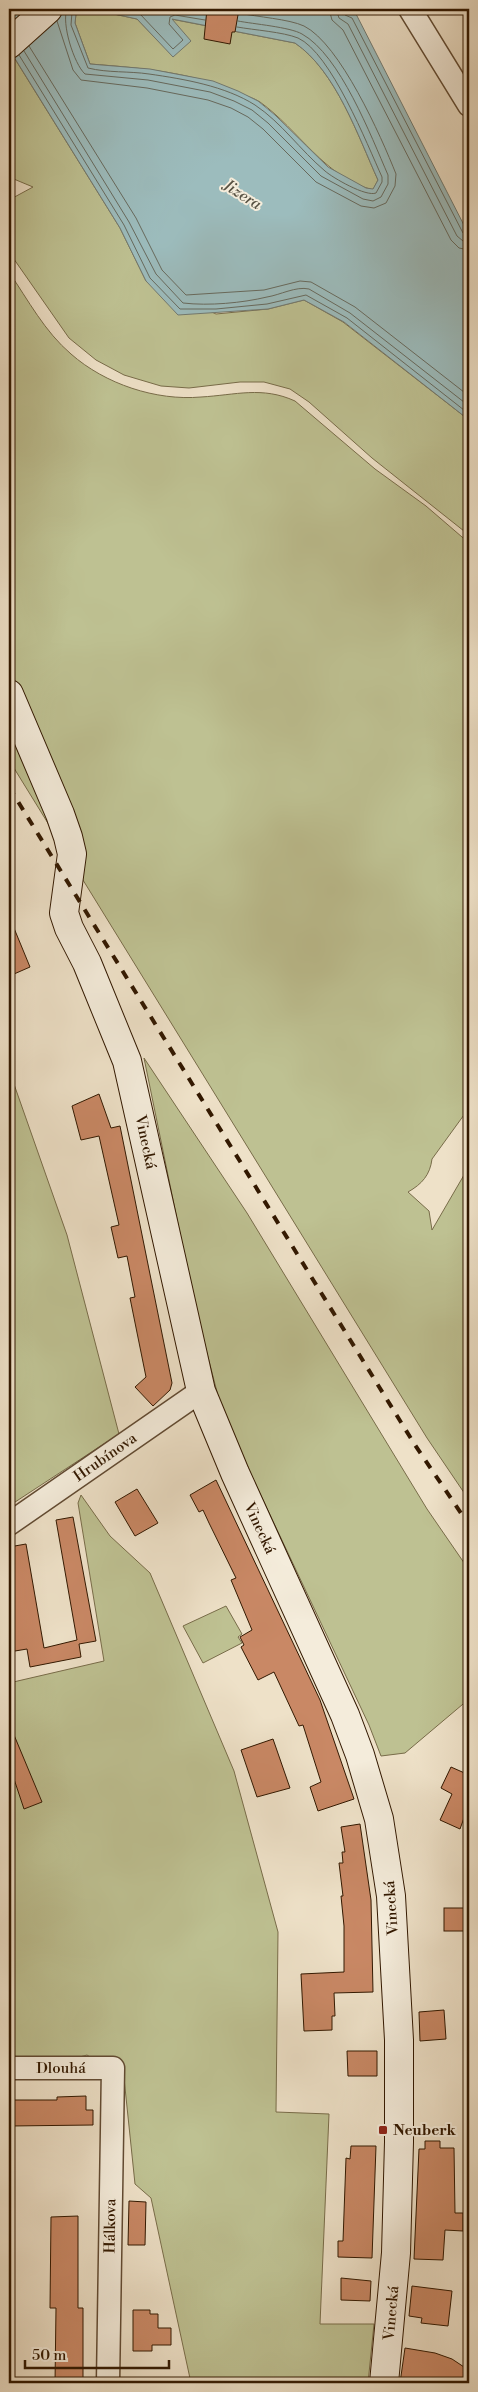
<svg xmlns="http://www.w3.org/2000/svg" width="478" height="2392" font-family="'Libre Bodoni',serif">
<rect width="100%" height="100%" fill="#eee1c8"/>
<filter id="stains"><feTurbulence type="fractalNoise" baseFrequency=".004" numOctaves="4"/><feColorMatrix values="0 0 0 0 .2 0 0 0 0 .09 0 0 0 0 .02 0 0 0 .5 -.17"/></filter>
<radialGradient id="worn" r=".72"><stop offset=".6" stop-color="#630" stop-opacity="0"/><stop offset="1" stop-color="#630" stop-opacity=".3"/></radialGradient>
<!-- green -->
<g fill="#bec192" stroke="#786c49">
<path d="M 100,11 L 137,19 L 173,56 L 171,19 L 295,43 C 336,71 358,136 378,180 L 373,190 C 324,177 299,130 260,102 C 254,98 246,96 239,93 C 192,72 141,68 90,64 L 75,23 L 76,14 Z"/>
<polygon points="15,59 120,228 146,281 216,314 268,309 304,300 343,322 469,420 469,535 372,458 309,402 290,389 264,382 240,382 189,388 161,386 124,375 96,360 69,338 9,252 9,200 33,187 9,177 9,65"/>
<path d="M 9,272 C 28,300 45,332 71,354 C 105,384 156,401 201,397 C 236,395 262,386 295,401 L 375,469 L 426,506 L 469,543 L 469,1108 L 432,1159 C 430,1175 422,1184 408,1192 L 429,1211 L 432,1230 L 464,1175 L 469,1184 L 469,1500 L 427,1438 L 9,760 Z"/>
<polygon points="144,1058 247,1213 427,1509 469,1570 469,1699 405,1753 381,1756 369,1725 223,1415 195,1307"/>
<polygon points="9,1070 67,1235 119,1434 9,1506"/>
<polygon points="81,1495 110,1536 150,1573 234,1771 278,1932 276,2112 329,2114 320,2324 374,2324 368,2383 191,2383 151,2198 135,2184 124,2078 87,2055 76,2058 9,2059 9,1683 104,1661 78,1503"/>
<polygon points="226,1606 242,1634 238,1637 242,1643 203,1663 183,1626"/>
</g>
<!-- water -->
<path fill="#9cbcbd" stroke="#727a71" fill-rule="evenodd" d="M 9,9 L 335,9 L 355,12 L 469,235 L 469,420 L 344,322 L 304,300 L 268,309 L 178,315 L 146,281 L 120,228 L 9,49 ZM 100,11 L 137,19 L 173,57 L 191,41 L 172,19 L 295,43 C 336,71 358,136 378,180 L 373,189 L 366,188 L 328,167 L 275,115 L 258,101 L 238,91 L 213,81 L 150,69 L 90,64 L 75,23 L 76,14 Z"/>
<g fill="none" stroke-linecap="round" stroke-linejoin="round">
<!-- shore -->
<g stroke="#676a5e" stroke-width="1">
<path d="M 67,9 C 61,23 74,64 85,74 L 148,80 L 210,92 L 234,101 L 252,110 L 268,123 L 321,176 L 363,199 L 373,201 L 381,197 L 388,184 L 388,175 C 371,136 340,55 302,34 C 290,27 253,24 238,21"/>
<path d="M 79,9 L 72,12 L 71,25 L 88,68 C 108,73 129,71 149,74 C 184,79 225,86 255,105 C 282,123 300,150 325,171 C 333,178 366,197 376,193 L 382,182 L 382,177 C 367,144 331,53 298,38 C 283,32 254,30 237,27"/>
<polyline points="114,9 140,14 173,49 183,40 169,24 170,17 175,15 205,20"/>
<polyline points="329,9 332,20 343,30 451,240 459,248 469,250"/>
<polyline points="336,9 339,18 348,24 457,236 463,241 469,242"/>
<polyline points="343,9 345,15 352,18 463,233 469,236"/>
<path d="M 57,21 L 73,70 L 81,80 L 147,88 L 208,100 L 231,108 L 248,117 L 263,129 L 316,182 L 361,206 L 374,208 L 386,203 L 395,186 L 396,174 C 381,136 340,44 304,26 C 289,19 257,17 239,13"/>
<polyline points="29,46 136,218 162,270 186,295 264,290 300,281 311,282 355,307 469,396"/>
<path d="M 24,51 L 129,222 L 156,274 L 183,303 C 209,306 242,303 267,297 C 280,295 296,286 309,289 L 350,313 L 469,406"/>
<polyline points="19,55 124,225 150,278 180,309 216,309 267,304 306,295 347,318 469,414"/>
</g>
</g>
<!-- building -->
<g fill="#c98865" stroke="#321800">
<polygon points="207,9 239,9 235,32 232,32 230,44 204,39"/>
<polygon points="9,916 30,967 14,974 9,960"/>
<polygon points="99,1094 111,1128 120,1126 172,1383 170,1390 153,1406 135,1387 146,1377 130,1298 135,1297 127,1256 118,1258 111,1227 119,1225 99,1136 81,1140 72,1106"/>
<polygon points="216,1480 320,1700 354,1799 318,1811 310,1787 321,1782 303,1725 299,1726 274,1672 258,1680 241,1647 244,1645 240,1637 252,1630 231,1580 236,1578 209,1523 203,1510 199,1512 190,1495"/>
<polygon points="137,1489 158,1523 135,1536 115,1502"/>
<polygon points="73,1517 96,1641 79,1644 81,1657 30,1667 27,1649 9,1652 9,1564 11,1564 9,1547 26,1544 44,1648 77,1640 56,1520"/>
<polygon points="9,1723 42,1802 24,1809 9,1764"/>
<polygon points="273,1739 290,1788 257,1797 241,1750"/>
<polygon points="451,1767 469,1775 469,1804 460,1829 440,1820 452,1794 441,1788"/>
<polygon points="360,1824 371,1900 373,1992 334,1993 335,2016 332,2016 332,2030 304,2031 301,1974 344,1972 344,1926 341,1896 343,1896 339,1863 343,1863 342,1852 345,1852 341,1827"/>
<rect x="444" y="1908" width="23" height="23"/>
<polygon points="444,2010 446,2039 420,2041 419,2012"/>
<polygon points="347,2051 377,2051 377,2076 348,2076"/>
<polygon points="86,2096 86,2110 93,2110 93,2125 10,2126 10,2100 57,2100 57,2097"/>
<polygon points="425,2141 440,2141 440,2148 454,2148 455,2213 463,2213 463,2231 445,2230 443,2260 414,2259 419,2149 425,2149"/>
<polygon points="351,2146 376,2146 372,2258 338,2257 338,2241 343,2241 346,2158 350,2159"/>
<polygon points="129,2201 146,2202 145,2245 128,2245"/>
<polygon points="78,2216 78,2308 83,2308 83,2383 55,2383 56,2308 50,2308 51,2217"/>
<polygon points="341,2278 371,2281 370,2301 341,2300"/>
<polygon points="412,2286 452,2291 448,2326 421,2323 422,2318 409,2316"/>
<polygon points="133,2310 150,2310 150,2314 158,2314 158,2328 171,2328 171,2345 152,2345 152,2351 133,2351"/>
<polygon points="405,2348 435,2353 452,2359 467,2369 464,2383 400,2383"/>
</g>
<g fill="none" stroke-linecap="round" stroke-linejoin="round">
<!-- street casing -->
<g stroke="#614a32" stroke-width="25">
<g id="street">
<polyline points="410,9 469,105"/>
<polyline points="9,1524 201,1391"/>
<polyline points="9,2068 113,2068 108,2383"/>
</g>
</g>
<!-- secondary casing -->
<g stroke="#321800" stroke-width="30">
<g id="secondary">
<polyline points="9,44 48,9"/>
<polyline points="9,694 60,814 68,837 72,854 64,913 69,928 87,963 127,1061 201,1391 235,1473 345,1715 360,1755 379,1819 391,1896 399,2040 399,2142 396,2253 384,2383"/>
</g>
</g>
<!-- street -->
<use href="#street" stroke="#f4ecdb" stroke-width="22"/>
<!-- secondary -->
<use href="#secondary" stroke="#f4ecdb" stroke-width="28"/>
<!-- rail -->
<polyline stroke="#321800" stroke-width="4" stroke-dasharray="9 9" stroke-linecap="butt" points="9,787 415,1445 469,1525"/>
</g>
<!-- markers -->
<rect fill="#8f2418" stroke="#f4ecdb" stroke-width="2" x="378" y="2125" width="10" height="10" rx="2.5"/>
<g text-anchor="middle" stroke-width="4" stroke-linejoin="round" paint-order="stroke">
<!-- street labels -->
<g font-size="15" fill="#321800" stroke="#f4ecdb">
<text transform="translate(146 1142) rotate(78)" y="5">Vinecká</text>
<text transform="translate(105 1457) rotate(-35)" y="5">Hrubínova</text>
<text transform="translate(260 1528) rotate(65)" y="5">Vinecká</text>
<text transform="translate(391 1908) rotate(-94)" y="5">Vinecká</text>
<text x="61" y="2073">Dlouhá</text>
<text transform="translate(110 2226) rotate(-89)" y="5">Hálkova</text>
<text transform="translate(391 2313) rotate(-85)" y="5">Vinecká</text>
</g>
<!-- poi labels -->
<g font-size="15" font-weight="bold" fill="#321800" stroke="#f4ecdb" text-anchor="start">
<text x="393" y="2135">Neuberk</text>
</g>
<!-- water labels -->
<g font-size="16" font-style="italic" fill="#575142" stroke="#f4ecdb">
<text transform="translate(243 194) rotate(32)" y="6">Jizera</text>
</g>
</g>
<!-- margin -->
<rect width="478" height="2392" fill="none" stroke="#eee1c8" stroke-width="30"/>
<rect x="10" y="10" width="458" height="2372" fill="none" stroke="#321800" stroke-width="2.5"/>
<rect x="15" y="15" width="448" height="2362" fill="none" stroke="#321800"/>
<!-- scale -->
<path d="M25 2360v8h144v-8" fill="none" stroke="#321800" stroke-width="2.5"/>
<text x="32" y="2360" font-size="15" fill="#321800" stroke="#f4ecdb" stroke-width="4" paint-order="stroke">50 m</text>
<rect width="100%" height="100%" filter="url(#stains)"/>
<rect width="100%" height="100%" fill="url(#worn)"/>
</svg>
